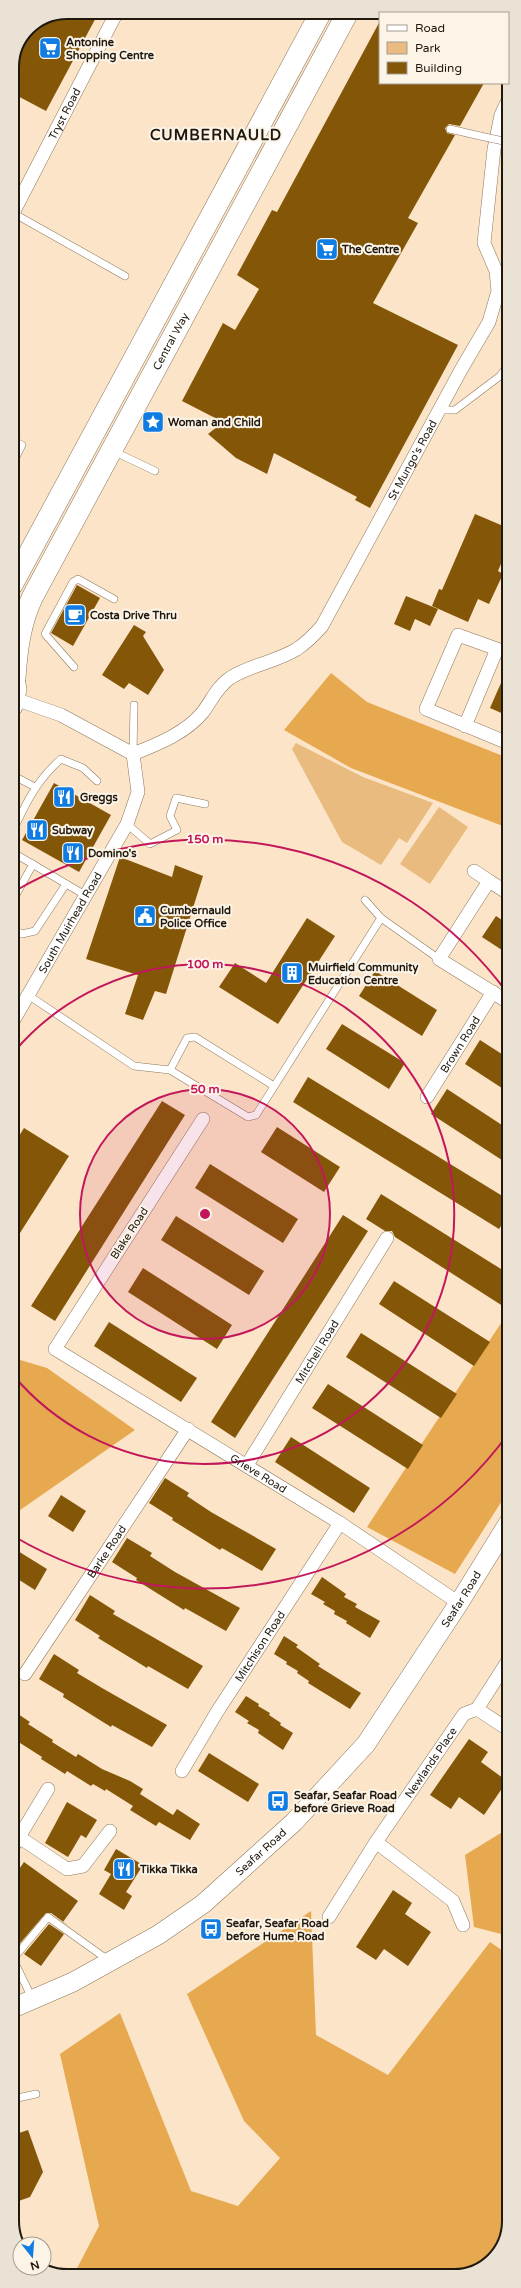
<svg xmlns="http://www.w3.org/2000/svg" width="521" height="2288" font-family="'Varela Round',sans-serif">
<rect width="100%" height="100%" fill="#fbe4c7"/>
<!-- green -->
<g fill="#e9bb7e">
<polygon points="296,743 363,777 433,803 407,843 399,838 381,865 342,842 292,749"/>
<polygon points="439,807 468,827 430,884 400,864"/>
</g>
<!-- forest -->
<g fill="#e7a950">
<polygon points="331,673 367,702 508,758 508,828 351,768 284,730"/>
<polygon points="509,1311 509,1490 455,1574 367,1527"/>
<polygon points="17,1359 47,1368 135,1430 13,1515 13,1364"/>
<polygon points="509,1828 509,1936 474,1927 465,1855"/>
<polygon points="311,1911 316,2035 388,2075 490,1942 509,1955 509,2221 495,2257 464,2275 73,2276 99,2226 60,2054 120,2013 191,2191 238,2206 280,2158 244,2121 187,1994"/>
</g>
<!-- building -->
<g fill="#845708">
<polygon points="67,12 99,12 46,111 12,93 12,67 28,28"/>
<polygon points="380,21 380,83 484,83 460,126 449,124 445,128 447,133 455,135 408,218 418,223 373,303 458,345 370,508 355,500 357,497 274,453 267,474 236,458 208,434 223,422 182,401 223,323 235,330 259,289 237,275 272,210 277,212"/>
<polygon points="475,514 508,528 508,547 498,571 503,574 489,604 478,599 468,622 432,606 439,589 442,590"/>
<polygon points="77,585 100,598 73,646 51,633"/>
<polygon points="406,596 438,609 430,626 415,619 410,631 394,624"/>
<polygon points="134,625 146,632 143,636 164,670 148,695 129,683 124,689 102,675"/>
<polygon points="508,667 508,716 490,708"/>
<polygon points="54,783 111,815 79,872 22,840"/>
<polygon points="120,857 172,877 175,865 203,876 166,994 155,991 143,1020 125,1014 138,975 86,959"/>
<polygon points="496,916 508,924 508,954 482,937"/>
<polygon points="307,918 335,936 278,1024 219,987 235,963 266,983"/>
<polygon points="375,971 437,1010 422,1036 359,996"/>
<polygon points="342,1024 405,1063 389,1089 326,1049"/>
<polygon points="480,1040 508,1058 508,1092 465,1064"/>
<polygon points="308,1077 509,1200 509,1214 499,1229 293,1102"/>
<polygon points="447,1089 508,1129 508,1164 431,1114"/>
<polygon points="162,1101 185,1115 55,1321 31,1306"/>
<polygon points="277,1127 340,1167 324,1192 261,1152"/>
<polygon points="24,1128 69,1156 13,1244 13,1146"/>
<polygon points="210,1164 298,1219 283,1243 195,1188"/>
<polygon points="381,1194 509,1274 509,1310 395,1237 392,1231 385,1231 366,1219"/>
<polygon points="343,1215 368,1231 235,1438 211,1422"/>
<polygon points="176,1216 264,1271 249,1295 161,1240"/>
<polygon points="143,1268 232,1325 217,1349 128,1292"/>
<polygon points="394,1281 490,1342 474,1366 379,1304"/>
<polygon points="109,1322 197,1378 181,1402 94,1346"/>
<polygon points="361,1333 457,1394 441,1418 346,1357"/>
<polygon points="328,1384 423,1445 408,1469 312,1408"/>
<polygon points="291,1437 370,1488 354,1513 275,1462"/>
<polygon points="165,1478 189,1493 187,1496 211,1512 276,1549 262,1571 222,1548 220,1550 172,1520 173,1518 149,1503"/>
<polygon points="61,1495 86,1511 73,1532 48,1516"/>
<polygon points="127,1538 152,1553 150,1556 175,1572 240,1608 226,1631 185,1608 184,1610 136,1580 137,1578 112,1562"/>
<polygon points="13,1548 47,1569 35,1590 13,1576"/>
<polygon points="322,1577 346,1594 344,1597 357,1604 355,1607 380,1621 370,1638 346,1623 347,1621 334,1614 335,1611 323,1604 325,1602 311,1594"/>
<polygon points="90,1595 115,1611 113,1614 203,1666 188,1689 148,1666 147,1668 98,1638 100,1636 75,1620"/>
<polygon points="284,1636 298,1645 296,1647 320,1664 318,1666 361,1693 350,1709 308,1683 309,1681 297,1673 298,1671 286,1664 287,1662 274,1654"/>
<polygon points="54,1654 79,1670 77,1673 102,1688 167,1725 152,1747 112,1725 111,1727 63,1697 64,1694 39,1679"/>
<polygon points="246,1696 259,1704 258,1706 270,1713 269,1715 281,1723 280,1725 293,1733 283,1750 258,1733 259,1730 247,1723 249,1721 235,1712"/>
<polygon points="18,1714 30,1722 28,1724 53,1740 52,1742 76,1757 78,1754 102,1769 130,1781 143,1789 140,1794 173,1815 177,1809 200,1824 190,1840 159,1822 156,1826 130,1810 133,1806 106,1789 105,1791 93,1784 91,1786 67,1771 65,1774 41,1759 42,1757 17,1741 18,1740 13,1736 13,1722"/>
<polygon points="469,1739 488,1752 481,1762 507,1781 484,1815 459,1797 451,1809 430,1795"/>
<polygon points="209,1753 259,1784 248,1802 198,1771"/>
<polygon points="67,1802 97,1820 86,1838 81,1835 68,1857 45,1843"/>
<polygon points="116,1849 143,1865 126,1892 132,1896 124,1910 99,1894 111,1874 104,1870"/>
<polygon points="24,1862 78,1901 63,1922 69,1926 51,1913 46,1913 16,1948 13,1946 13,1878"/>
<polygon points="393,1890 412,1903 405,1914 431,1932 408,1966 384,1949 376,1960 356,1947"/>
<polygon points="49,1924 64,1934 41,1966 24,1954"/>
<polygon points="28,2130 43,2172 30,2197 13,2203 13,2135"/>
</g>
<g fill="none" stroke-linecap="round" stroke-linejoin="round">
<!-- lane casing -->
<g stroke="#8d785d" stroke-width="8">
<g id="lane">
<polyline points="450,129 480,136"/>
<polyline points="13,213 125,276"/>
<polyline points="440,410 455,410 500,376 508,365"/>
<polyline points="12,440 22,445 12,465"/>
<polyline points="113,451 155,471"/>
<polyline points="74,667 45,634 73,582 78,579 114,599"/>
<polyline points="133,754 134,705"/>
<polyline points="12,775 35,787"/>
<polyline points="127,824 150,844 177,830 170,816 176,798 205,804"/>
<path d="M 12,833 C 26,803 36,781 61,759 L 83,768 L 97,781"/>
<polyline points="12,852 85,895"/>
<polyline points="12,902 33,864"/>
<polyline points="381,918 439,959"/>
<polyline points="12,929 22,934 35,931 66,884"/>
<polyline points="28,995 134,1066 170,1070 248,1117 256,1115 381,918 365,900"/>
<polyline points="170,1070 187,1038 195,1037 274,1086"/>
<polyline points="32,1998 13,1959 48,1917 108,1960"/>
<polyline points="13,2099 36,2094"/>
</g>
</g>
<!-- street casing -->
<g stroke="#8d785d" stroke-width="14">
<g id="street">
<path id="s1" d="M 12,215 L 117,12"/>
<path id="s2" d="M 15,699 L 61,715 L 133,754 C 158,744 186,733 203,712 C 212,700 217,687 230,678 C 250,665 276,662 297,649 C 306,643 314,635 322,626 L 462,368 L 489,322 L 498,291 L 496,271 L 484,243 L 494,149 L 501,115 L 508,100"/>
<polyline points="465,726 497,649 458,635 426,709 508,743"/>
<polyline points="474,871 489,881"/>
<polyline points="508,893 489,881 439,959 508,1002"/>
<path id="s3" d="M 12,1023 L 127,824 L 138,792 L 133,754"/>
<path id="s4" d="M 427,1097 L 493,992"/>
<path id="s5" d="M 203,1119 L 55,1349 L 340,1523 L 459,1603"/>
<path id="s6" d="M 247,1465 L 387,1238"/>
<path id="s7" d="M 25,1674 L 188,1429"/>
<polyline points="477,1709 509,1730"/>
<path id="s8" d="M 182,1771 L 217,1712 L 340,1523"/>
<polyline points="19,1837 67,1869 83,1866 110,1831"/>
<polyline points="376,1842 453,1901 463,1925"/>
<polyline points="13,1847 48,1789"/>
<path id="s9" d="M 329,1917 L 376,1842 L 464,1714 L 477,1709 L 509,1659"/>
</g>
</g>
<!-- secondary casing -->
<g stroke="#8d785d" stroke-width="20">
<g id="secondary">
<path id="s10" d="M 13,2008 L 73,1982 L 158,1935 L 203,1904 L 294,1822 L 366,1744 L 459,1603 L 509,1522"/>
</g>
</g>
<!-- primary casing -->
<g stroke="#8d785d" stroke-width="22">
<g id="primary">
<polyline points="12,585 321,12"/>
<polyline points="12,669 16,689 12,706"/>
<path id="s11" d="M 15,678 C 17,649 20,623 33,596 L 348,12"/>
</g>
</g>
<!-- lane -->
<use href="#lane" stroke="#fff" stroke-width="7"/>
<!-- street -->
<use href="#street" stroke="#fff" stroke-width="13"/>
<!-- secondary -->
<use href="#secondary" stroke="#fff" stroke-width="19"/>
<!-- primary -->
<use href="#primary" stroke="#fff" stroke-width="21"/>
<!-- lane-bridge casing -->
<g stroke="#8d785d" stroke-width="8" stroke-linecap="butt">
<polyline id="lane-bridge" points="480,136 508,142"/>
</g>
<!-- lane-bridge -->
<use href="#lane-bridge" stroke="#fff" stroke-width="7"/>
</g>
<!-- distance rings -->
<circle cx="205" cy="1214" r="125" fill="#c2185b" fill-opacity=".12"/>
<g fill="none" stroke="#c2185b" stroke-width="2">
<circle cx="205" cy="1214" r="125"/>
<path d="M13 1053A250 250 0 1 1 13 1375"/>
<path d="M508 1434A375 375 0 0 1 15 1537M15 891A375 375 0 0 1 508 994"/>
</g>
<!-- icons -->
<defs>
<g id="supermarket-square" transform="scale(1.15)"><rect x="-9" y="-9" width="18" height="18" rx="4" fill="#0e7ce3" stroke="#fdf4e8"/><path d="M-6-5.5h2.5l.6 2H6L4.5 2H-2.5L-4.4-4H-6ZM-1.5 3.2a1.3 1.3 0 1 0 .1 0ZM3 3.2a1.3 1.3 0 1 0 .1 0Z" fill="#fff"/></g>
<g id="sight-square" transform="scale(1.15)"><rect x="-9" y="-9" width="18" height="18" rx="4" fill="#0e7ce3" stroke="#fdf4e8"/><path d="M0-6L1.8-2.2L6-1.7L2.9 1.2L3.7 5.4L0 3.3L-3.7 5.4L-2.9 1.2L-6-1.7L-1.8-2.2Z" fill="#fff"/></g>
<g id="cafe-square" transform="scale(1.15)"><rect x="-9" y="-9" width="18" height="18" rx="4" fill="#0e7ce3" stroke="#fdf4e8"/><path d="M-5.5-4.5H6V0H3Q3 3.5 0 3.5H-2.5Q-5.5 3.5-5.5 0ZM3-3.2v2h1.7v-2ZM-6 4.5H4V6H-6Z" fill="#fff"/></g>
<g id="restaurant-square" transform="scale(1.15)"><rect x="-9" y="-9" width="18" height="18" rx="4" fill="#0e7ce3" stroke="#fdf4e8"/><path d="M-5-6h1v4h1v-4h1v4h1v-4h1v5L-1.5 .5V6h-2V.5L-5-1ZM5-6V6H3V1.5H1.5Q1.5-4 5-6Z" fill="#fff"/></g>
<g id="civic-square" transform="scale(1.15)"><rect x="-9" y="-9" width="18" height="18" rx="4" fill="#0e7ce3" stroke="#fdf4e8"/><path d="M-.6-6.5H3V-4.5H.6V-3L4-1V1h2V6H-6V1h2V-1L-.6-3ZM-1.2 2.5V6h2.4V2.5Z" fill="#fff"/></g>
<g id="building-square" transform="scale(1.15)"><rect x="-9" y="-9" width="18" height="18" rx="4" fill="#0e7ce3" stroke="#fdf4e8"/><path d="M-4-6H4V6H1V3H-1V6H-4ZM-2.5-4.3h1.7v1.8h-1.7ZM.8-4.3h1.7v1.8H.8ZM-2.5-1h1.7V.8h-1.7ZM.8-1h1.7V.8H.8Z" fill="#fff"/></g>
<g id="bus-square" transform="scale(1.15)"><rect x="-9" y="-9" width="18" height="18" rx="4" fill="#0e7ce3" stroke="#fdf4e8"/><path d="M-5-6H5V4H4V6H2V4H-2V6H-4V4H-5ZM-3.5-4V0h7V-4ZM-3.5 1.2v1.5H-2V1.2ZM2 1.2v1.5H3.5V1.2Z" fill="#fff"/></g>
</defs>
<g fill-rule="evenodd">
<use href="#supermarket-square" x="50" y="48"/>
<use href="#supermarket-square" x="327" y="249"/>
<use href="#sight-square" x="153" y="422"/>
<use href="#cafe-square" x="75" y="615"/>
<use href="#restaurant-square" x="64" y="797"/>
<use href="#restaurant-square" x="37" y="830"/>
<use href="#restaurant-square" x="73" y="853"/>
<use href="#civic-square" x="145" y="916"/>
<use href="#building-square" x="292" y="973"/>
<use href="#bus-square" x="278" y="1801"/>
<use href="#restaurant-square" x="124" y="1869"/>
<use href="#bus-square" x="211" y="1929"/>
</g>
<g text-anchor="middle" stroke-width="4" stroke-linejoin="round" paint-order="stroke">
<!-- poi labels -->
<g font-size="11" font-weight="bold" fill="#20180d" stroke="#fdf4e8" text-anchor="start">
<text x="66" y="46">Antonine<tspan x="66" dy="13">Shopping Centre</tspan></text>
<text x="342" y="253">The Centre</text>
<text x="168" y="426">Woman and Child</text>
<text x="90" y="619">Costa Drive Thru</text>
<text x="80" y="801">Greggs</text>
<text x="52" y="834">Subway</text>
<text x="88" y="857">Domino's</text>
<text x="160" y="914">Cumbernauld<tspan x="160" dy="13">Police Office</tspan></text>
<text x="308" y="971">Muirfield Community<tspan x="308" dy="13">Education Centre</tspan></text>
<text x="294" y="1799">Seafar, Seafar Road<tspan x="294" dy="13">before Grieve Road</tspan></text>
<text x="140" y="1873">Tikka Tikka</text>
<text x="226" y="1927">Seafar, Seafar Road<tspan x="226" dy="13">before Hume Road</tspan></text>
</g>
<!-- street labels -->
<g font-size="11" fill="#20180d" stroke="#fdf4e8">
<text dy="4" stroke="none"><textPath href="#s1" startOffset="114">Tryst Road</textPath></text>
<text dy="4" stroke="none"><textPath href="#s11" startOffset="374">Central Way</textPath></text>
<text dy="4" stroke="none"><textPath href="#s2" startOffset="553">St Mungo's Road</textPath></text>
<text dy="4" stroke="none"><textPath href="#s3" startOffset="116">South Muirhead Road</textPath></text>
<text dy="4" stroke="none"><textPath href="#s4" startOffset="62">Brown Road</textPath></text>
<text transform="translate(129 1233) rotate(-57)" y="4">Blake Road</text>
<text dy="4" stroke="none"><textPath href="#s6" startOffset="133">Mitchell Road</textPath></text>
<text dy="4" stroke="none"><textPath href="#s5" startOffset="512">Grieve Road</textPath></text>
<text dy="4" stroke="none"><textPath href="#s7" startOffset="147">Barke Road</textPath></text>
<text dy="4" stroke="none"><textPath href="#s10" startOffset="619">Seafar Road</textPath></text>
<text dy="4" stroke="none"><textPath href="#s8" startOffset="147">Mitchison Road</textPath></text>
<text dy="4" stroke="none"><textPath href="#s9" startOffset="185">Newlands Place</textPath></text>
<text dy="4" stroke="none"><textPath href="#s10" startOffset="295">Seafar Road</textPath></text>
</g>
<!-- district labels -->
<g font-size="15" font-weight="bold" letter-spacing="1" fill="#20180d" stroke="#fdf4e8">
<text x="216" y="140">CUMBERNAULD</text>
</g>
</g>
<!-- crop -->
<path d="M0 0H521V2288H0ZM67 19H454A48 48 0 0 1 502 67V2221A48 48 0 0 1 454 2269H67A48 48 0 0 1 19 2221V67A48 48 0 0 1 67 19Z" fill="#ebe2d6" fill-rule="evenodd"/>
<path fill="none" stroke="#20180d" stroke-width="2" d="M67 19H454A48 48 0 0 1 502 67V2221A48 48 0 0 1 454 2269H67A48 48 0 0 1 19 2221V67A48 48 0 0 1 67 19Z"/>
<circle cx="205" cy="1214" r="6" fill="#c2185b" stroke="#fdf4e8" stroke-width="2"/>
<g font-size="12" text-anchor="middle" font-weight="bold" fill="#c2185b" stroke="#fdf4e8" stroke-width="4" stroke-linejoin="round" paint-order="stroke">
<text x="205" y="843">150 m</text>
<text x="205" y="968">100 m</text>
<text x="205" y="1093">50 m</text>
</g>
<!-- legend -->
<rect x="379" y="12" width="130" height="72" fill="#fdf4e8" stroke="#a59c90"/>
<rect x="387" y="25" width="20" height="6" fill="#ffffff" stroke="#a59c90"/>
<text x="415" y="32" font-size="12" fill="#20180d">Road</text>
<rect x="387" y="42" width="20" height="12" fill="#e9bb7e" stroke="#a59c90"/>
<text x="415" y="52" font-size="12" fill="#20180d">Park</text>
<rect x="387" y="62" width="20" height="12" fill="#845708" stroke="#a59c90"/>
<text x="415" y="72" font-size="12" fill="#20180d">Building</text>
<!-- north arrow -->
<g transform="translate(32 2256) rotate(163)"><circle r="19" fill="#fdf4e8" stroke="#a59c90"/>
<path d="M0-3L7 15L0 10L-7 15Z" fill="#0e7ce3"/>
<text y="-6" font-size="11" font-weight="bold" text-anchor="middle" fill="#20180d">N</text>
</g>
</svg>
